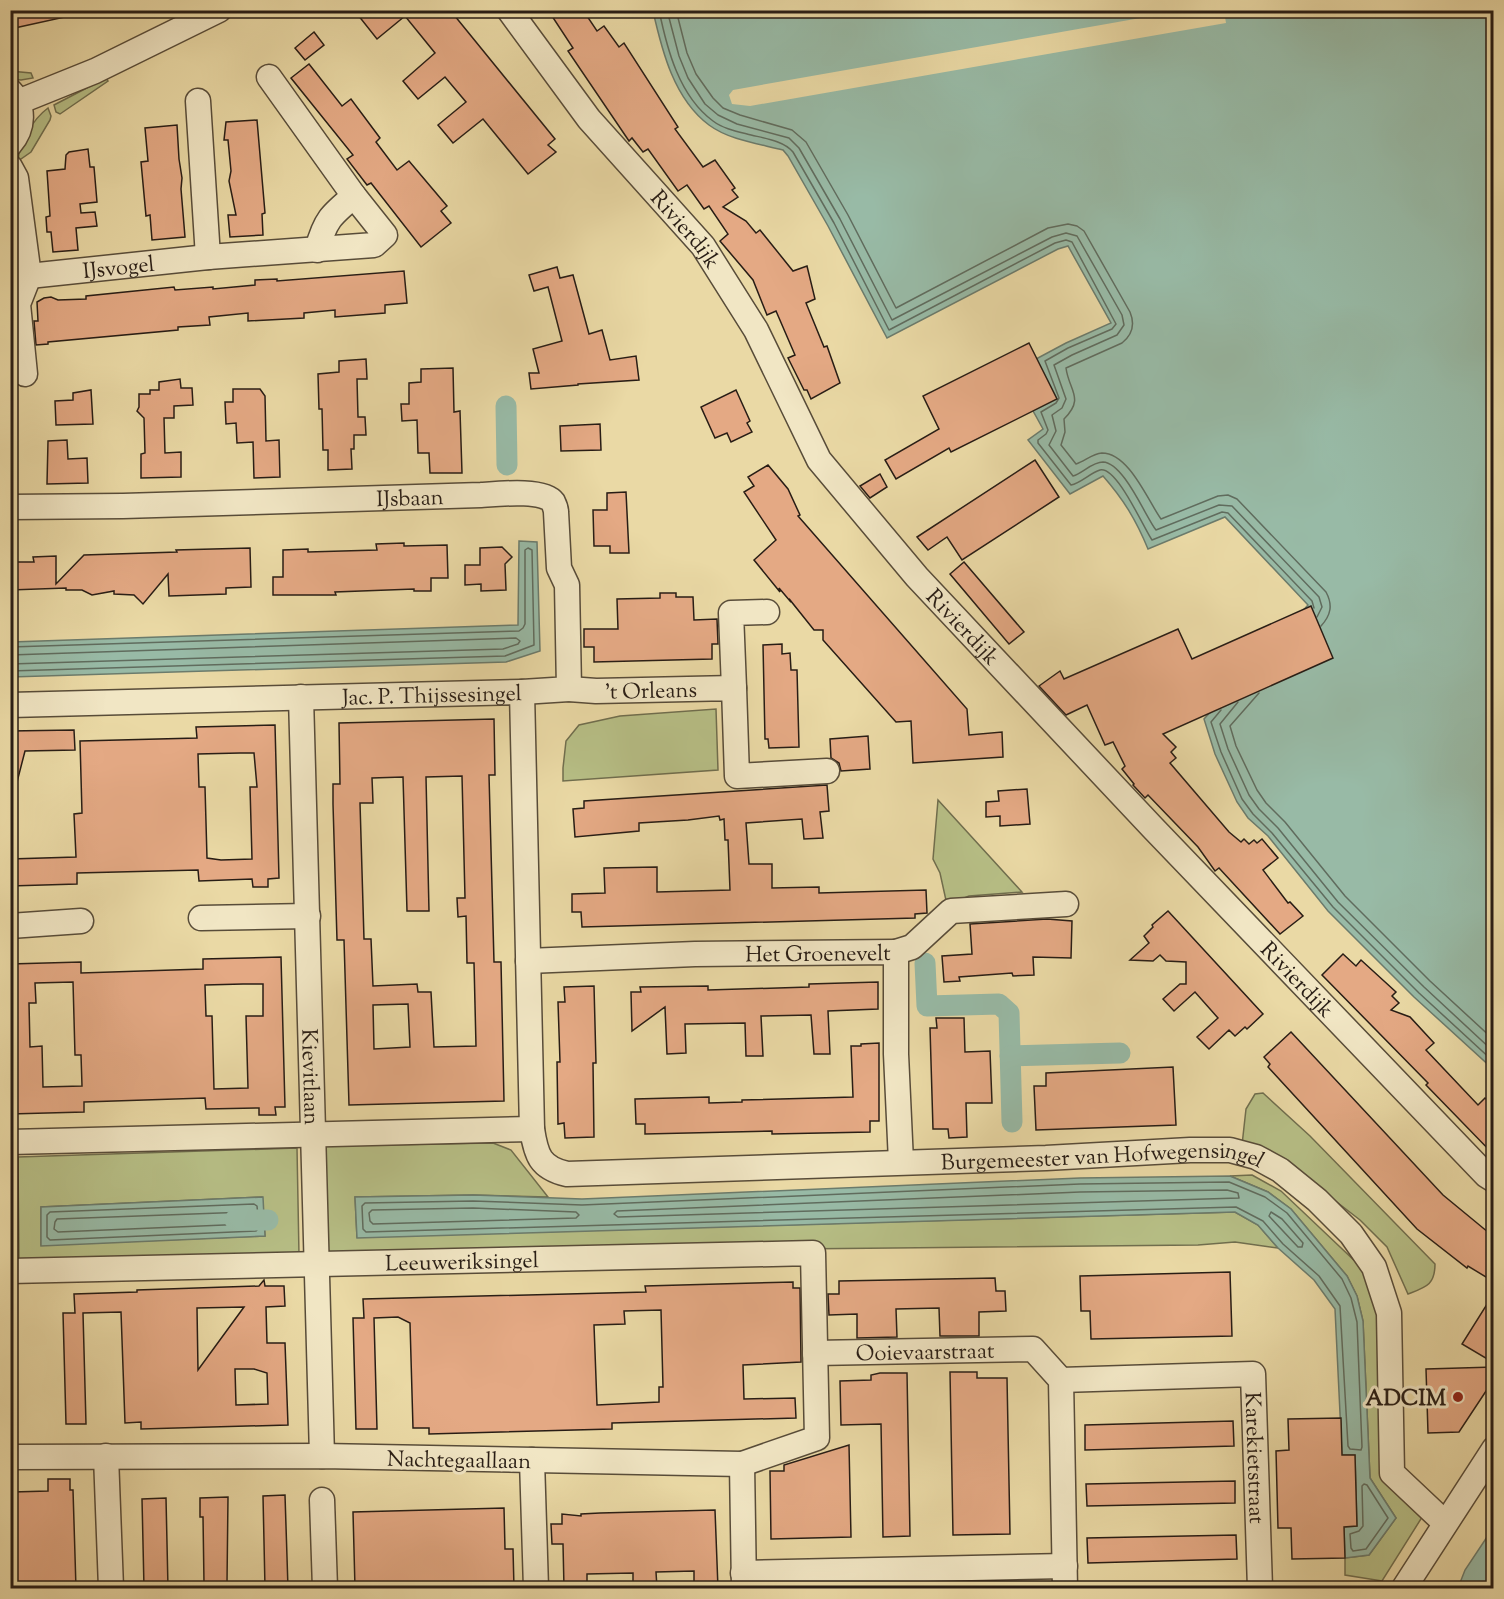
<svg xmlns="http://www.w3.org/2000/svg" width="1504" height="1599" font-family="'Sorts Mill Goudy',serif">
<rect width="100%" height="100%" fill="#ead9a5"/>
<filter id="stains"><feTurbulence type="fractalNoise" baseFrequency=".00333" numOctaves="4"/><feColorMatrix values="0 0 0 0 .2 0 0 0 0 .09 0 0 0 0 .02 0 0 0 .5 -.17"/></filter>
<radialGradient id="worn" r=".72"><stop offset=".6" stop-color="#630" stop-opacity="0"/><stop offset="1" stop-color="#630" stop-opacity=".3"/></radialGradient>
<!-- green -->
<g fill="#b7bf86" stroke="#706e4e" stroke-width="1.5" fill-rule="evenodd">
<polygon points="10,71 31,73 33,78 21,80 11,79"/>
<polygon points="106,78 108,81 60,114 56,112 54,105"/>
<path d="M 48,108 L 51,116 L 50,120 L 31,152 L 18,161 C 19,143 33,119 48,108 Z"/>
<polygon points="716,709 718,770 563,781 563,768 566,741 579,725 620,716"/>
<polygon points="938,800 1022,892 969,896 947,905 940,873 933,859"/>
<path d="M 1263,1093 L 1310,1136 L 1435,1264 C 1435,1285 1426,1287 1408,1294 L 1387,1247 L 1360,1220 L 1290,1166 L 1242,1145 L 1246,1109 L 1255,1094 Z"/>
<polygon points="493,1143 511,1150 548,1197 473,1195 355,1197 357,1237 1235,1212 1258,1225 1278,1248 1235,1242 1198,1245 793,1249 323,1259 318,1146"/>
<path d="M 297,1148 L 299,1255 L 19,1263 L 18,1157 ZM 262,1197 L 265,1236 L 41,1245 L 41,1207 Z"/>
<polygon points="1252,1175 1281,1191 1359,1265 1376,1290 1388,1472 1424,1514 1382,1581 1345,1575 1345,1558 1369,1555 1396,1518 1370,1478 1363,1321 1357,1296 1347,1276 1291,1209 1268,1192 1230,1176"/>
</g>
<!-- water -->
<g fill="#98baa6" stroke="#6b7b6c" stroke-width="1.5">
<path d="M 653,11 L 1493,11 L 1493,1069 L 1414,997 L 1328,911 L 1268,836 L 1248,818 L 1237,802 L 1215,754 L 1204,719 L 1308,605 L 1225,517 L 1148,549 C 1136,520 1124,500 1103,476 L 1070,494 L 1028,440 L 1043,429 L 1032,409 L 1036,359 L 1066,343 L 1111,323 L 1068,246 L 1058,249 L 887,338 L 828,226 L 788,156 L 783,150 C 760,144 729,140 709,125 C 674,99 662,51 653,11 Z"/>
<polygon points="519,541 537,542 540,651 506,662 11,677 11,642 518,625"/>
<polygon points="1230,1176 1268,1192 1291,1209 1347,1276 1357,1296 1363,1321 1370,1478 1396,1518 1369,1555 1345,1558 1344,1527 1357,1526 1355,1455 1342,1455 1335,1309 1314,1280 1278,1248 1258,1225 1235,1212 357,1238 355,1197 473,1195 582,1199 1080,1178"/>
<polygon points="263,1197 265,1236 41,1246 41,1207"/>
<polygon points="1493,1528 1494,1578 1492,1588 1458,1588 1465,1570"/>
</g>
<!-- pier -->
<polygon fill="#ead9a5" points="1180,11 1224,11 1226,23 750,106 732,104 729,95 733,90"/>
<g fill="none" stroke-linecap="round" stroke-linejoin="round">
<!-- shore -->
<g stroke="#606c5e" stroke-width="1.5">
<path d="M 659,10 C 667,49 679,96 713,121 C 722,128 735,131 747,134 C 762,138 783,140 793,152 L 834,223 L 889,330 L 1055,243 L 1066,240 L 1072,242 L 1116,324 L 1112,329 L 1068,348 L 1045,361 L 1059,398 L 1056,403 L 1041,412 L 1048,430 L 1046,434 L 1038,440 L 1038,443 L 1071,485 C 1081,483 1090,473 1100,470 C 1117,466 1144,529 1152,540 L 1222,512 L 1228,513 L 1312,601 L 1314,608"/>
<path d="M 667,10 L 679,56 L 688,78 L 705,104 L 718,115 L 737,124 L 789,138 L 799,148 L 840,219 L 892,320 L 1052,237 L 1066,233 L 1077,236 L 1122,315 L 1124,325 L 1117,335 L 1072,355 L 1054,365 L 1066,399 L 1062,408 L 1052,415 L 1056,431 L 1049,445 L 1073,476 C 1083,473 1092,462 1103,462 C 1124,463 1145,516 1156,530 L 1219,505 L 1232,506 L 1319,597 L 1322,607 L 1317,617"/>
<path d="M 676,10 L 687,53 L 696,74 L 713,98 L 723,108 L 740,115 L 792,130 L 806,142 L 848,215 L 896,308 L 1048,228 L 1068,224 L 1077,226 L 1084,231 L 1130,312 C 1135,324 1132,335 1122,343 L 1066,368 C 1069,391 1085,398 1064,419 L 1065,432 L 1061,445 L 1076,464 C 1085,461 1092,454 1102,453 C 1129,453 1148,501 1161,519 L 1218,496 L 1228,495 L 1237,499 L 1326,592 C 1333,605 1331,615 1321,626"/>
<polyline points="10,647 519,631 523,628 525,624 525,550 528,548 532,550 534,645 505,656 10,671"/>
<polyline points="10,655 516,638 520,641 518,644 503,649 10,664"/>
<polyline points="1259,693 1230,726 1236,746 1257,790 1266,803 1285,822 1345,896 1430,981 1494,1040"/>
<polyline points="1238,702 1220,724 1228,749 1249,795 1259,809 1278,828 1338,902 1424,987 1494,1052"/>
<polyline points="1221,710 1211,722 1221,752 1242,799 1253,814 1272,833 1333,907 1419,993 1494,1062"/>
<polygon points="1229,1182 1265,1197 1287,1213 1342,1279 1351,1298 1357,1322 1362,1447 1361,1450 1350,1449 1348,1446 1340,1306 1319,1276 1283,1244 1263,1221 1236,1207 366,1232 363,1229 362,1206 365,1203 473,1201 582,1205 1080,1184"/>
<polygon points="1227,1190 1238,1193 1239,1198 618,1217 614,1214 617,1211 1080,1192"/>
<polygon points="254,1204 257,1206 259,1228 256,1231 50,1240 47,1237 47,1215 50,1212"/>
<polygon points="473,1208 576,1212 579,1215 576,1218 373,1224 370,1221 369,1213 372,1210"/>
<polygon points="247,1212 250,1215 251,1222 248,1224 58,1232 54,1229 55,1222 57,1219"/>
<polygon points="1271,1212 1282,1219 1303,1243 1302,1247 1298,1247 1269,1216"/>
<polygon points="1364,1484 1367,1485 1388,1518 1366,1549 1353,1551 1351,1548 1350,1534 1359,1531 1363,1526 1362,1486"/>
</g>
<!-- canal -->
<g stroke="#98baa6" stroke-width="21">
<polyline points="506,406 507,465"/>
<polyline points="925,963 927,1006 999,1004 1009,1013 1012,1122"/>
<polyline points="1010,1056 1120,1053"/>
<polyline points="235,1220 268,1220"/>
</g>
</g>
<!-- building -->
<g fill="#e4a984" stroke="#281d15" stroke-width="1.5" fill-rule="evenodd">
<polygon points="10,10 64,10 65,17 10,29"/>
<polygon points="354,10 450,10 555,139 548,145 556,152 528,174 483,119 453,143 438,125 466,102 445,77 418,99 403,81 435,53 405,16 377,39"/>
<polygon points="548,10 583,10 597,31 604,26 619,47 624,43 678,127 675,129 703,167 715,160 735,188 732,190 738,197 723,207 746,221 756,233 760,230 793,271 807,266 815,299 806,303 824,347 827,346 840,383 811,399 807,390 804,390 788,358 795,355 776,311 767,315 753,280 720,241 728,234 709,206 704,209 687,185 678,191 648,149 643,152 632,138 629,141 568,51 573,48"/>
<polygon points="314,32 324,45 305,60 295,48"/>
<polygon points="309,64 342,106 351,99 380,138 376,142 397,170 409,161 447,206 441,211 451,223 421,247 371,183 367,185 347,159 353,155 291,78"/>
<polygon points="257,120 265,213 262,214 263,235 230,237 228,215 236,215 229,181 231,171 228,140 224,140 226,122"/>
<polygon points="177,125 179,159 182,178 181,189 185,237 152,240 150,215 146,216 141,162 148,161 145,128"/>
<polygon points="88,149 90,167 94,167 97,202 80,204 81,213 95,212 97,226 76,228 78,250 53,252 51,232 47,232 46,217 50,216 47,171 65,169 66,155 69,152"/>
<polygon points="557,267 560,278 573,275 589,334 602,330 610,360 636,356 639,380 578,384 578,385 531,389 529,373 539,373 533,349 562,341 548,287 534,291 529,275"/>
<polygon points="404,271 407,303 385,305 385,313 335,317 335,310 304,313 304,318 248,321 248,313 209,317 210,325 178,327 178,330 48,342 48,344 36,345 34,321 38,321 37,302 44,298 51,297 58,300 86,299 86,296 174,287 175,290 213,287 213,289 255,285 255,280 277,279 277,281"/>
<polygon points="1029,343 1057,399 951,452 949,448 896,479 885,460 939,429 923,396"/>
<polygon points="366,359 367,379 357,379 358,417 365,417 366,435 354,435 354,449 351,449 352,469 328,470 328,450 323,450 322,409 319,409 318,374 339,372 339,361"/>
<polygon points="453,368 454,412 460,411 462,473 430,473 429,453 418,453 417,420 402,421 401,404 409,404 409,383 421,382 421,369"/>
<polygon points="180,379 181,388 192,388 193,405 174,406 174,418 164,418 165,453 181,452 181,477 141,478 141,454 145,453 144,418 137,411 139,407 139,394 150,394 150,390 159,390 159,382"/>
<polygon points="233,389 260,389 265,396 266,441 279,440 280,477 254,478 253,442 237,443 236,423 226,424 225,402 233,402"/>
<polygon points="91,390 93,424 56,425 55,401 73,400 73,393"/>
<polygon points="736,390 750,421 747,423 752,432 731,442 727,433 715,438 701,407"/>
<polygon points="600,424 601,450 561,451 560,426"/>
<polygon points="67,440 68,459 87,458 88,483 47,484 48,441"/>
<polygon points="1035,460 1059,497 962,560 947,537 928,550 917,537"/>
<polygon points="768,465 788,489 800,515 798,516 967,709 969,735 1002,732 1003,757 913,763 911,721 896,722 823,640 823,630 814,630 790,600 790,601 779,588 780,592 754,560 776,540 744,492 754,486 748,477"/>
<polygon points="880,474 887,487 870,498 860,486"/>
<polygon points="626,492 629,553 610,553 610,546 594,546 593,510 607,510 607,493"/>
<polygon points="404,543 404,546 447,545 448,578 431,578 431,591 414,591 414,589 335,592 336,595 273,595 273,577 283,577 283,550 308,549 308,552 377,550 376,544"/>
<polygon points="502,547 512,557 505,564 506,590 481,591 481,584 465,585 465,565 480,565 480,548"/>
<polygon points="250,548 251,587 226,588 226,594 169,596 168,574 143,604 134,595 114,594 114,591 92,595 82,590 66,590 66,588 10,590 10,562 34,562 33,557 56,556 56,584 84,555 177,552 176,550"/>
<polygon points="964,562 1024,632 1009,644 950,574"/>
<polygon points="660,593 676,593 676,597 693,597 694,620 717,619 718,644 712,644 712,659 594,662 594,647 584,647 584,629 618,629 617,599 660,598"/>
<polygon points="1311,606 1333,658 1163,734 1176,747 1171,752 1176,758 1170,763 1229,832 1241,842 1244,839 1249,844 1254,840 1257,843 1262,839 1278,858 1263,870 1288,903 1290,902 1303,916 1280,934 1219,868 1215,871 1198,847 1148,795 1145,798 1133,785 1134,784 1122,769 1125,766 1113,742 1105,745 1087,705 1066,715 1039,686 1060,671 1064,679 1178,629 1192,659"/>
<polygon points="782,644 782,654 790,653 791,670 797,670 799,747 769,748 768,739 765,739 763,645"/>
<path d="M 494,719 L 495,775 L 489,775 L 494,962 L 501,962 L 504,1101 L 349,1105 L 344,940 L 337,940 L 333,804 L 333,784 L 340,784 L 339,723 ZM 462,776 L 465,898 L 457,898 L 458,917 L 466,916 L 467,963 L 474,963 L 476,1046 L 434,1047 L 431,992 L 418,992 L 417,984 L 373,986 L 371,939 L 364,939 L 360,803 L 373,803 L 372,778 L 403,777 L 407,911 L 429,911 L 426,777 ZM 408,1004 L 410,1047 L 374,1049 L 373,1005 Z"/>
<path d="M 275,725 L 279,878 L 268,879 L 268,887 L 253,887 L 252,879 L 199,881 L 198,870 L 77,873 L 77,884 L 10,886 L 10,859 L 76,857 L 74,814 L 82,813 L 80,741 L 197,738 L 196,727 ZM 240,753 L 254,753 L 257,787 L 250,787 L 252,859 L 221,860 L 207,858 L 205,787 L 199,787 L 198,754 Z"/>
<polygon points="74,730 75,750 25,751 16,786 10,785 10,731"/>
<polygon points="868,736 870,769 841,771 839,763 831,758 830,739"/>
<polygon points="827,785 829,811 820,812 823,838 804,839 802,819 746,823 749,864 772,864 772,888 819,887 819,893 926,890 927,913 915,914 915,918 582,927 581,912 572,912 572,894 605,893 604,868 657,867 657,892 730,890 728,840 725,840 724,819 720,820 719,816 688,820 639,823 639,831 575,837 573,809 584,808 584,801"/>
<polygon points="1027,789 1030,824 1000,826 1000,816 986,817 986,802 999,801 998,791"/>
<polygon points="1168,911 1263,1014 1247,1029 1245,1027 1235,1036 1229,1030 1209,1049 1197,1037 1218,1018 1195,992 1174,1011 1163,999 1180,984 1186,984 1186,962 1166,961 1160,955 1153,961 1130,960 1149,943 1144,936 1153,927 1152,925"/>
<polygon points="1047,919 1072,921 1071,958 1033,957 1034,975 1013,976 1012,973 959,977 960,981 944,982 942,956 972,954 970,924"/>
<polygon points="1343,954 1356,966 1361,960 1396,992 1392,996 1399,1003 1391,1010 1410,1017 1434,1043 1426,1050 1478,1105 1485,1098 1494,1106 1494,1155 1426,1085 1428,1083 1322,975"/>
<path d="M 281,957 L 285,1107 L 275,1107 L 276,1115 L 259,1115 L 259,1108 L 206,1109 L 205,1098 L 84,1102 L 84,1112 L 10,1114 L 10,964 L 81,962 L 81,973 L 203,969 L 203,959 ZM 73,982 L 75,1055 L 81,1055 L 82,1086 L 43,1087 L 42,1046 L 30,1047 L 29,1003 L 36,1003 L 35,983 ZM 243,984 L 263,984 L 263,1016 L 246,1016 L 248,1088 L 214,1089 L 212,1016 L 206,1016 L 205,985 Z"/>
<polygon points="878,982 878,1009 828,1011 830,1054 814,1054 811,1015 761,1016 763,1056 746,1056 745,1023 685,1024 686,1053 667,1054 665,1007 632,1031 631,992 641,992 640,987 708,986 708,990 809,987 809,984"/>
<polygon points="594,986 596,1063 593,1063 594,1137 565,1138 564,1123 558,1124 557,1062 560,1062 558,1002 565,1002 564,987"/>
<polygon points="936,1018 964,1018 965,1052 990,1051 992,1103 966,1103 967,1137 949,1138 948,1129 933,1129 930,1028 937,1028"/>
<polygon points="1291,1032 1443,1195 1494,1237 1494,1282 1468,1266 1467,1268 1417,1229 1268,1067 1270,1064 1264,1057"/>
<polygon points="879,1043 879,1121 870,1121 870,1132 772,1134 772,1131 645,1134 645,1124 636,1124 635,1099 709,1097 709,1103 742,1102 742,1100 853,1097 851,1046 861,1046 861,1044"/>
<polygon points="1173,1067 1176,1125 1036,1130 1034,1086 1046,1086 1046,1073"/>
<polygon points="1230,1272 1232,1336 1091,1339 1090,1311 1081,1311 1080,1276"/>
<polygon points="995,1278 996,1291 1005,1291 1006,1311 979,1312 979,1336 940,1336 939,1308 896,1309 897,1337 857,1338 857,1314 829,1315 828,1294 839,1294 839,1281"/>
<path d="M 264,1280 L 265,1286 L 284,1286 L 285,1306 L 266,1307 L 267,1343 L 285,1343 L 288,1425 L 141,1429 L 141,1422 L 125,1423 L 121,1312 L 83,1313 L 86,1424 L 66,1424 L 63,1313 L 75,1313 L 74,1294 L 137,1292 L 137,1290 L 259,1286 ZM 244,1307 L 198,1370 L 197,1308 ZM 235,1369 L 254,1369 L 267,1373 L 268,1404 L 236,1405 Z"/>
<path d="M 793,1282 L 793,1288 L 800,1288 L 801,1362 L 743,1365 L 744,1399 L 795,1398 L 796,1418 L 612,1423 L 612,1429 L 429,1434 L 429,1428 L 413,1428 L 410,1323 L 398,1317 L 374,1318 L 377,1429 L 356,1429 L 353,1318 L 364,1318 L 363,1299 L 646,1292 L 645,1286 ZM 661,1310 L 663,1387 L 659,1387 L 659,1402 L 597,1405 L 594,1325 L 625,1324 L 624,1311 Z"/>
<polygon points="1494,1293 1494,1363 1462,1344"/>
<polygon points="1494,1367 1494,1379 1459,1432 1428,1433 1426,1369"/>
<polygon points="950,1372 977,1372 977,1378 1007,1378 1010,1534 953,1535"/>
<polygon points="880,1373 907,1373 910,1536 883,1537 881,1424 841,1425 840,1381 871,1380 871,1375"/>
<polygon points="1341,1418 1342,1455 1355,1455 1357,1526 1344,1527 1345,1558 1292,1559 1291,1528 1278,1528 1276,1451 1289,1450 1288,1419"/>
<polygon points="1233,1421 1234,1446 1085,1450 1085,1425"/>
<polygon points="849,1445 851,1537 771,1539 770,1471 784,1471 784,1465"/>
<polygon points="48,1479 70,1479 70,1490 73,1490 76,1588 16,1588 13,1492 48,1491"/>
<polygon points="1235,1481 1235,1503 1087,1506 1086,1484"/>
<polygon points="285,1495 288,1588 265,1588 263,1496"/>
<polygon points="228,1497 227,1583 204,1583 203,1517 200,1517 200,1498"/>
<polygon points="166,1498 168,1588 144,1588 142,1499"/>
<polygon points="504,1508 505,1549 513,1549 514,1588 355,1588 353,1512"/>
<polygon points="715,1510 718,1588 694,1588 694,1571 656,1572 657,1588 633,1588 633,1573 587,1574 587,1588 564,1588 563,1544 552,1544 551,1524 562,1524 562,1514 581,1516 581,1514 600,1513"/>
<polygon points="1236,1535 1237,1559 1088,1563 1087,1538"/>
</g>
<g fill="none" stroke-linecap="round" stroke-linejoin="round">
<!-- minor casing -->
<g stroke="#584c39" stroke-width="27">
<g id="minor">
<path id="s1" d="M 509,10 L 589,119 L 703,246 L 756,330 L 819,460 L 917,577 L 1153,828 L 1486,1175 L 1494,1180"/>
<path d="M 10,91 C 25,107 24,128 10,144"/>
<polyline points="198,101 208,257"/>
<polyline points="18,102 95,71 219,10"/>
<polyline points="10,167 16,178 29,276 18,304 25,374"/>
<path d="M 317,250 C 325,220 331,215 354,196"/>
<path id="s2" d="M 29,276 L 208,257 L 374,245 L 385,235 L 354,196 L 269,77"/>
<path id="s3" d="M 10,507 L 123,506 L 481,495 C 497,494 544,489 553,502 C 554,504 556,510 556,512 L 559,568 L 567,585 L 569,689 L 522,692"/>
<polyline points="734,688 731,613 767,612"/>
<path id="s4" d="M 569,689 L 596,691 L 734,688 L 737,776 L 827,771"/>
<path id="s5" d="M 301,697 L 322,1456"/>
<path id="s6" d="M 10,705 L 522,692 L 532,1129 C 536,1155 540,1168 567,1174 L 1046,1158 L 1190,1150 L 1230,1150 L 1256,1157 L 1280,1170 L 1317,1200 L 1351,1234 L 1374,1267 L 1389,1313 L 1392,1473 L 1445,1523"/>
<polyline points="201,918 308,916"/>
<polyline points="10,926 81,921"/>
<polyline points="896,952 912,947 951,911 1066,904"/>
<path id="s7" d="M 528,961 L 695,954 L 896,952 L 896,1054 L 901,1162"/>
<polyline points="10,1142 532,1129"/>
<path id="s8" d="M 10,1271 L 813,1253 L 817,1438 L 742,1464 L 322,1456 L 10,1457"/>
<path id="s9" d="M 815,1353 L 1033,1349 L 1061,1380 L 1065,1588"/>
<path id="s10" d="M 1061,1380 L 1253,1374 L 1260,1588"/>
<polyline points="106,1456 111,1588"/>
<polyline points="532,1460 536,1588"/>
<polyline points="742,1464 744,1588"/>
<polyline points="322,1500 325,1588"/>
<polyline points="743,1573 1065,1566"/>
<polyline points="1404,1588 1494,1449"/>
</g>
</g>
<!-- minor -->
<use href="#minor" stroke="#f1e6c4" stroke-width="24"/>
</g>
<!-- markers -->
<circle fill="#8f2418" stroke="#f1e6c4" stroke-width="2" cx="1458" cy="1397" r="6"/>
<g text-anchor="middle" stroke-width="6" stroke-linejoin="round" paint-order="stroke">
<!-- street labels -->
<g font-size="22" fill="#281d15" stroke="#f1e6c4">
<text dy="8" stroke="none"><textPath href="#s1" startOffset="282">Rivierdijk</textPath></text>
<text dy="8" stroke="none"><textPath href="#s2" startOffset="90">IJsvogel</textPath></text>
<text dy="8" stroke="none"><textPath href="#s3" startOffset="400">IJsbaan</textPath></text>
<text dy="8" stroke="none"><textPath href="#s1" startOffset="770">Rivierdijk</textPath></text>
<text dy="8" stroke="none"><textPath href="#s4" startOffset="82">'t Orleans</textPath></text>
<text dy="8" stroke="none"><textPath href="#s6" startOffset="422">Jac. P. Thijssesingel</textPath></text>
<text dy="8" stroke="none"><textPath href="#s7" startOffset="290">Het Groenevelt</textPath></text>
<text dy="8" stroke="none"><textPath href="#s1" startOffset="1256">Rivierdijk</textPath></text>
<text dy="8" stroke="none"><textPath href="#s5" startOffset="380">Kievitlaan</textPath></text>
<text dy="8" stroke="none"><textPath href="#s6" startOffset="1548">Burgemeester van Hofwegensingel</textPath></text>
<text dy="8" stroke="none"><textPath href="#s8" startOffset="452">Leeuweriksingel</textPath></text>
<text dy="8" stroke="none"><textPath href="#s9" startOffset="110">Ooievaarstraat</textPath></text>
<text dy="8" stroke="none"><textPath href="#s10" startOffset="276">Karekietstraat</textPath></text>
<text transform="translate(459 1459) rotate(1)" y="8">Nachtegaallaan</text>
</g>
<!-- poi labels -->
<g font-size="22" font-weight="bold" fill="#281d15" stroke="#f1e6c4" text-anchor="end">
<text x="1446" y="1405">ADCIM</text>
</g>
</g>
<!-- margin -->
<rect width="1504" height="1599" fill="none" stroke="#ead9a5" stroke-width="36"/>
<rect x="12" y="12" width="1480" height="1575" fill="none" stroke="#281d15" stroke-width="3"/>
<rect x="18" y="18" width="1468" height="1563" fill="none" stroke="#281d15" stroke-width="1.5"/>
<rect width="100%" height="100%" filter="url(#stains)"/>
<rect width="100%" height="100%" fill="url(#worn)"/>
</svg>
